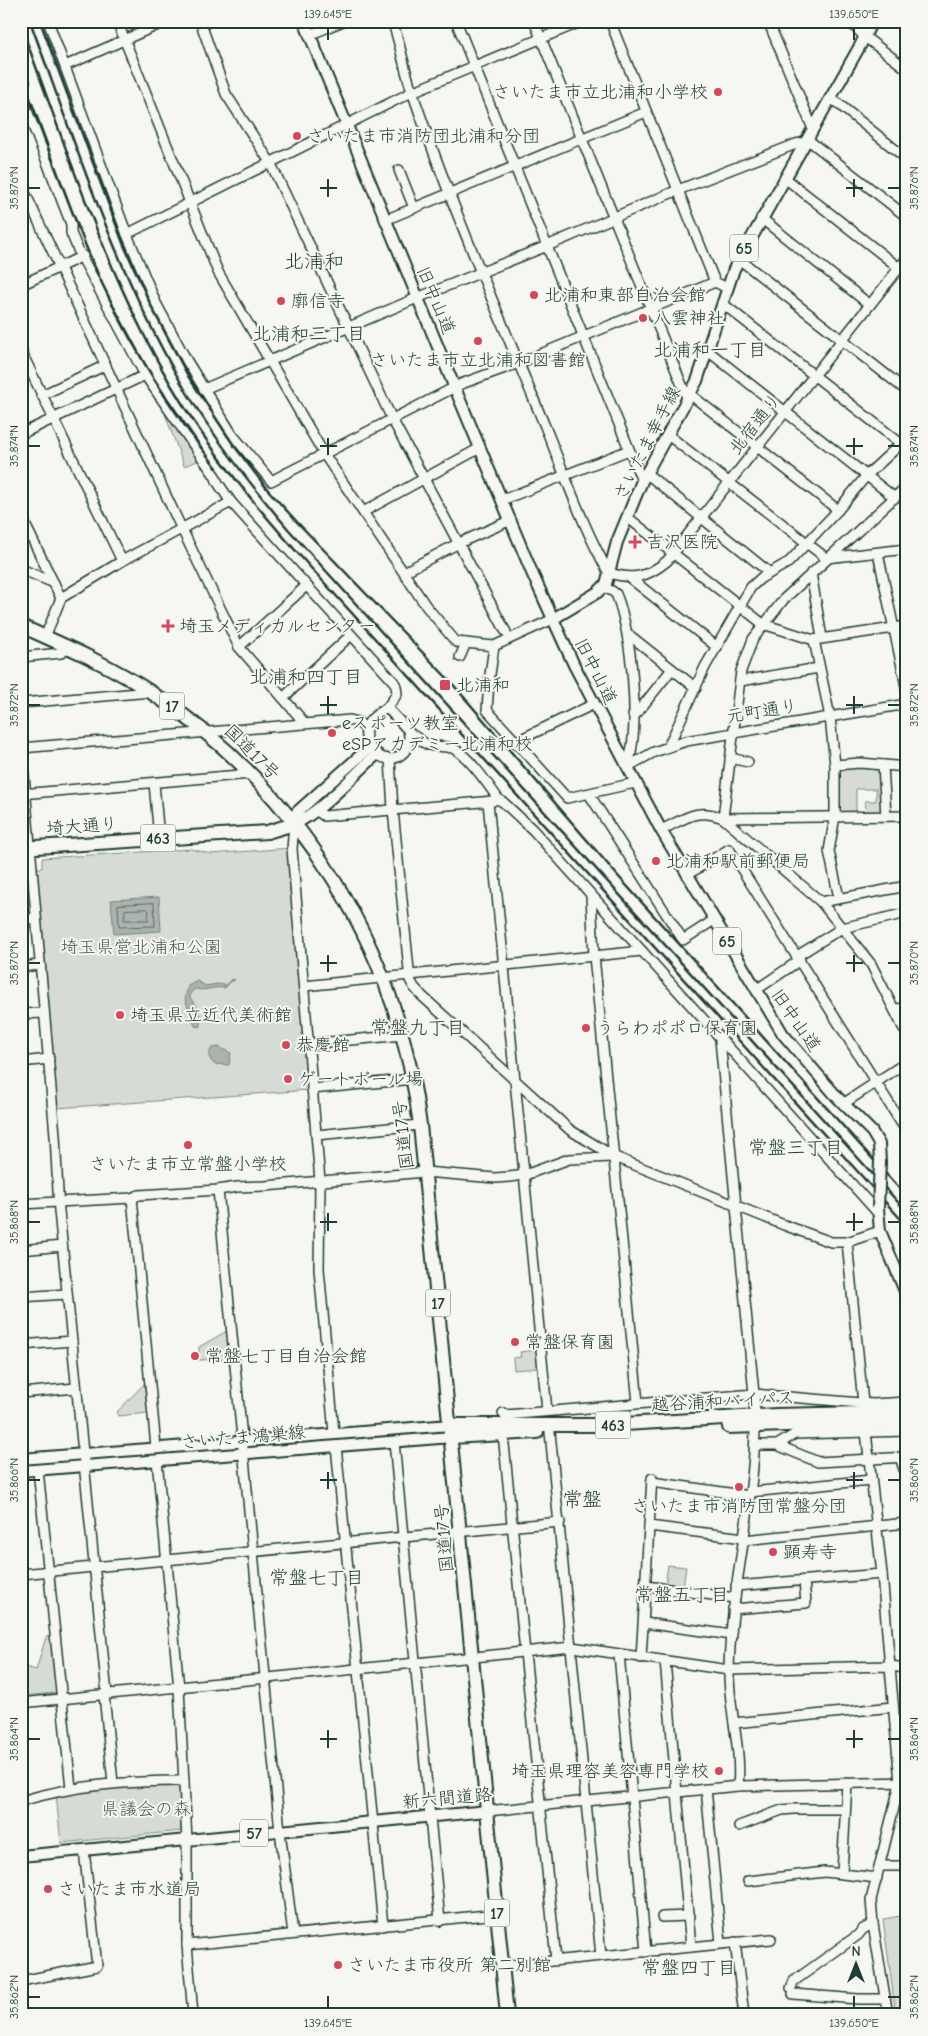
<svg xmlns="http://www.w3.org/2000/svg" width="928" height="2036" font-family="'Comic Neue','Klee One',sans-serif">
<rect width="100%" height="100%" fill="#f6f6f2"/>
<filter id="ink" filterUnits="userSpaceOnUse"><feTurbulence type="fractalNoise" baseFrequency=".02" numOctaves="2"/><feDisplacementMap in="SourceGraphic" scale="10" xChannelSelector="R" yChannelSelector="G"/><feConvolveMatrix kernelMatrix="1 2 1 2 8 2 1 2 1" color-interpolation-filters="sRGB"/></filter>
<g filter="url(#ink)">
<!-- green -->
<g fill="#d6dbd6" stroke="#7a8c85">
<polygon points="165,414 200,460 184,466"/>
<polygon points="838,767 881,768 884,812 866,812 865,801 876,801 876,789 856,789 856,812 839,813"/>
<polygon points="291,848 310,1090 57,1108 37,868 42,868 42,858 192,849 210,854"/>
<polygon points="227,1331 229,1359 199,1360 199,1347"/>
<polygon points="537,1350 539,1368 514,1370 513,1358 521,1357 520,1352"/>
<polygon points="145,1383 149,1413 118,1416 117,1412"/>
<polygon points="668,1565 686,1567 683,1587 665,1585"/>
<polygon points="52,1636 56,1693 21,1696 21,1678 25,1667 36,1670 46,1637"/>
<polygon points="179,1784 181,1831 61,1843 56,1795 81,1789"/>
<polygon points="907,1915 907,2015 896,2015 883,1919"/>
</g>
<!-- water -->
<g fill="#aab3ae" stroke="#72847d">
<polygon points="159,897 161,931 114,934 111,900"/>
<path d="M 231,979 L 235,980 L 230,982 L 225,988 C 214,986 205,992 195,989 L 191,992 L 190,998 C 199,1007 200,1014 200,1027 L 195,1026 L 185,999 L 188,986 L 197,981 L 206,986 L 217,984 L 226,985 Z"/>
<path d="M 219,1047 L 231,1053 L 229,1065 L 214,1064 C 209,1059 207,1055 212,1048 Z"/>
</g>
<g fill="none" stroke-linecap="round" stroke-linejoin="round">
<!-- shore -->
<g stroke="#576c65" stroke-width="1">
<polygon points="154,903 155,926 119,927 118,905"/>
<polygon points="147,909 149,911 148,920 124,920 125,910"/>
</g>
<!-- minor casing -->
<g stroke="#1f3d34" stroke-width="12">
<g id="minor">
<polyline points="48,21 126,232 156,303 187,361 232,434 271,481 461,384 519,363 715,282"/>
<polyline points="117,21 218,272 324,454 426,606 456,642 494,646 553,619"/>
<polyline points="200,21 226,94 270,162 392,419 506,632"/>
<path d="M 392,21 C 401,45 404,70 413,94 C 451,206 499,315 544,424 C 564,472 583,528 609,573 C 634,580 646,578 667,561 L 907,258"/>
<polyline points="456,21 642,481"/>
<polyline points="534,21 688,400"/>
<polyline points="610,21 715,282 727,288"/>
<polyline points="768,21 813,129"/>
<polyline points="849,21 865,37 907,69"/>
<polyline points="309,35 343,21"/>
<polyline points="65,66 167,21"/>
<polyline points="21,95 71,224 71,233 79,252 145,375 215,476 218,483 231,502"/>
<polyline points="831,98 907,159"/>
<polyline points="807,139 907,217"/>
<polyline points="399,170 414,208"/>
<polyline points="785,178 907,274"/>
<polyline points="21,184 178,521 239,647 302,720 303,723"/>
<polyline points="761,218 870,305"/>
<polyline points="385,220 646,112"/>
<polyline points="127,234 412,92 583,21"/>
<polyline points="739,259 907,391"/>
<polyline points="21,285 83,256"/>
<polyline points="722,303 900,443"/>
<polyline points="21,351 122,561"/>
<polyline points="708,351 895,498"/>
<polyline points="204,389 417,298 547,246 678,190 796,144 806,142"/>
<polyline points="42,395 106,365"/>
<polyline points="691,395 838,510"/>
<polyline points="21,434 145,375"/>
<polyline points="668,435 826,558 907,549"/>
<polyline points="646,473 770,573"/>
<polyline points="907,486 784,599 753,639 741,671 723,818 821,902 871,964 907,1035"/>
<polyline points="502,500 629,450"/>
<polyline points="363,512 480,448"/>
<polyline points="21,516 61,598"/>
<polyline points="627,517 763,624 814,640 907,626"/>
<polyline points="878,553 907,691"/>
<polyline points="21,569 54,583"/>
<polyline points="404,572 459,543 511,520"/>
<polyline points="811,573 822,638"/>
<polyline points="630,578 717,647"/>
<path d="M 603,587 L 612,591 L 616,594 C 632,632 641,729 627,767"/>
<polyline points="628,634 696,688"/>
<polyline points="45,637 61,598 122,561 231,502 394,682 396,686 397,694 386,709"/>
<polyline points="814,640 830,717 835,765 835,816 829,851 839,898"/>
<polyline points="494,646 489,682 487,710 567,798 635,783"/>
<polyline points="239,647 306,586"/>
<polyline points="21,657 61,653 68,648"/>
<polyline points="460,657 466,643"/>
<polyline points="740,681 819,668"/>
<polyline points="283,698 351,635"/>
<polyline points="21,703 151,692"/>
<path d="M 386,709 L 390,711 L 408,730 C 410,738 410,745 404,752 C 383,774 351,737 373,718 C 377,714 380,711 386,709 Z"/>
<polyline points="633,715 637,713 672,669"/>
<path d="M 409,733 C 416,736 422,743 429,745 C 436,747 445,746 452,748 C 467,753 490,787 499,800 L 503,802 L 533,830 L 877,1212"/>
<polyline points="21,741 55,1135 59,1211 107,1694"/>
<polyline points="515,742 594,704"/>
<polyline points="668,747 705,667 751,587 761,578 789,562 838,510 867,475 907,438"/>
<polyline points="21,748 350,720 358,722 365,728"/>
<polyline points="730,758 748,762"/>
<polyline points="390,759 393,810 410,980 414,987 422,996 570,1130 615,1157 784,1225 831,1242 847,1242 880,1231"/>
<polyline points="835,765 860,763 907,767"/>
<polyline points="883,765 886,816"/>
<polyline points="627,767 654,752 686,741 907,704"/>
<polyline points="154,783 159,838"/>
<polyline points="21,794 251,774"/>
<polyline points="589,794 683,940 714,920"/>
<polyline points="488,802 547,1411"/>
<polyline points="316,810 324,816 493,801"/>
<polyline points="294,824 292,849 320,1181 319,1269 334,1433"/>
<path d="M 661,830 C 685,819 696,807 723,818 L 907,816"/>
<polyline points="687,875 729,849 907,1132"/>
<polyline points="591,895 594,956 638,1403"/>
<polyline points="821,902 907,886"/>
<polyline points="21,920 36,918"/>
<polyline points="797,956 842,928 907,913"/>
<polyline points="21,967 40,965"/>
<polyline points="304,986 642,951"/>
<polyline points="756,990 800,960"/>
<polyline points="895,1009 907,1008"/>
<polyline points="21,1014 44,1013"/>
<polyline points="309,1044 403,1035"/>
<polyline points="21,1062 49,1059"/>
<polyline points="312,1089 414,1079"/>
<polyline points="843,1104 907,1062"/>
<polyline points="316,1135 420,1125"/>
<polyline points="218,1190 280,1831 293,1934"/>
<polyline points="132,1198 156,1447"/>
<polyline points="21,1204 132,1198 139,1195 218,1190 237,1187 265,1186 425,1172 495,1178 509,1177 525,1175 569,1159 612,1157"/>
<polyline points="847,1242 863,1403"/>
<polyline points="21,1250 62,1246"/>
<polyline points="21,1297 67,1294"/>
<polyline points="21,1345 72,1341"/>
<polyline points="21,1393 76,1388"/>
<polyline points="503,1413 504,1415 518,1414 754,1394 720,1040"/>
<polyline points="550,1432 601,1956"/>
<polyline points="866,1432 882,1574 900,1783 871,1900 873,1924 888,2015"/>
<polyline points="503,1434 556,1960"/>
<polyline points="394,1442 440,1921"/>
<polyline points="756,1445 777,1445 818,1462 907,1457"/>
<polyline points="777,1445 795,1434 907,1431"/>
<polyline points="336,1446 383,1926"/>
<polyline points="900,1457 907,1479"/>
<polyline points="157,1460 179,1688 187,1840 187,1945 193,2015"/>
<polyline points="38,1470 71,1788"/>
<polyline points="652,1482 750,1496"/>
<polyline points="750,1492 871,1480"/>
<polyline points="649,1526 744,1538"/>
<polyline points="744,1540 907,1523"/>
<polyline points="21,1574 560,1522"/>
<polyline points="646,1586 735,1598"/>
<polyline points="736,1586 882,1574"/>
<polyline points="733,1609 806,1603 804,1581"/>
<polyline points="644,1623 732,1635"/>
<polyline points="619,1654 646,1952"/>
<polyline points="641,1658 652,1478"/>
<polyline points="104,1695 113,1783"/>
<polyline points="21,1703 572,1647 729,1670 889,1666 907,1668"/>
<polyline points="734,1723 893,1707"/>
<path d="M 738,1786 C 742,1747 728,1708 729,1669 C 731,1576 761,1486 754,1394 L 873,1404 L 907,1402"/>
<polyline points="706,1789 721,1943"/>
<path d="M 21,1801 C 74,1785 128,1781 184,1781"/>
<polyline points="487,1811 738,1786 907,1782"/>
<polyline points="739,1826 782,1810 793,1809 845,1809"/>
<polyline points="880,1866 907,1866"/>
<polyline points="842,1873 847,1783"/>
<polyline points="748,1881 825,1872 877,1878"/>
<polyline points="662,1917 689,1916"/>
<polyline points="735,1942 744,2015"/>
<polyline points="187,1945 497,1914"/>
<polyline points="691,1947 771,1939"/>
<polyline points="502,1966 691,1947 665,1661"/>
<polyline points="21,1981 97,1966 84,1850"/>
<polyline points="791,1988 794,1981 858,1935 863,1929 873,1924"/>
<polyline points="793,1994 858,1999 885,1999"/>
</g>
</g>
<!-- major casing -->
<g stroke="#1f3d34" stroke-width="14">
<g id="major">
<polyline points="304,21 452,381 533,575 574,665 661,830 783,1034 837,1097 872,1132 879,1144 880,1162"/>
<polyline points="553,619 598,592 606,584 617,542 642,481 697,381 734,269 861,44 872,21"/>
<polyline points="294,824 297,812 370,747"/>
<path d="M 294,824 C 320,813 355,774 377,754"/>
<polyline points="878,1208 880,1231 907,1296"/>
<polyline points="21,1459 450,1425"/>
<polyline points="21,1471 452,1437"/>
<polyline points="21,1856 487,1811"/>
</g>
</g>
<!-- highway casing -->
<g stroke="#1f3d34" stroke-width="16">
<g id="highway">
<path d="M 21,626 C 66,646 112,666 152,693 C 301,791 398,948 420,1125 L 507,2015"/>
<polyline points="21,848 267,832 294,824"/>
<polyline points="450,1425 608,1425 776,1415 907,1412"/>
<polyline points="729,1427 907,1421"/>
<polyline points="452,1437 537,1432"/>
</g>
</g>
<!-- minor -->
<use href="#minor" stroke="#f6f6f2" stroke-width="9"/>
<!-- major -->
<use href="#major" stroke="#f6f6f2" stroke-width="10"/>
<!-- highway -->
<use href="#highway" stroke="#f6f6f2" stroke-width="12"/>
<!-- rail -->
<g stroke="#1f3d34" stroke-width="2.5">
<path d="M 30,21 C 75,143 115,268 180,381 C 211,434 249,483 289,530 L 907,1212"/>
<polyline points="40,21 123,243 152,308 188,376 235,447 268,490 298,523 450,681 618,876 907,1197"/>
<path d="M 21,26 C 66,147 106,273 171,385 C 210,452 259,510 311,568 L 907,1226"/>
<polyline points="21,58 30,82"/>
<path d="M 21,74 C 44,135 65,196 90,256 C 120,328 168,408 217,468"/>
</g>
<!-- major-bridge casing -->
<g stroke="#1f3d34" stroke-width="14" stroke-linecap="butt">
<polyline id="major-bridge" points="878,1208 880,1162"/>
</g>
<!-- major-bridge -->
<use href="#major-bridge" stroke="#f6f6f2" stroke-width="10"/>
</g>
</g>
<!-- ticks -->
<path fill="none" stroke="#1f3d34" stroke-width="2" d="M 328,28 L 328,40M 854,28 L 854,40M 328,179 L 328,197M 854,179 L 854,197M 28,188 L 40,188M 320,188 L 337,188M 846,188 L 863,188M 888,188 L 900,188M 328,438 L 328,455M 854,438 L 854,455M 28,446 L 40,446M 320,446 L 337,446M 846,446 L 863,446M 888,446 L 900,446M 328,696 L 328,714M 854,696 L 854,714M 28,705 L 40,705M 320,705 L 337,705M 846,705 L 863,705M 888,705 L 900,705M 328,955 L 328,972M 854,955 L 854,972M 28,963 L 40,963M 320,963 L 337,963M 846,963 L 863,963M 888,963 L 900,963M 328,1213 L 328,1231M 854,1213 L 854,1231M 28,1222 L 40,1222M 320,1222 L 337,1222M 846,1222 L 863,1222M 888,1222 L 900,1222M 328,1472 L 328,1489M 854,1472 L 854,1489M 28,1480 L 40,1480M 320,1480 L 337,1480M 846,1480 L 863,1480M 888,1480 L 900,1480M 328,1730 L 328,1748M 854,1730 L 854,1748M 28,1739 L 40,1739M 320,1739 L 337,1739M 846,1739 L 863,1739M 888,1739 L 900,1739M 328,1996 L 328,2008M 854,1996 L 854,2008M 28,1997 L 40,1997M 888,1997 L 900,1997"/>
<!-- markers -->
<g fill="#d1495b" stroke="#f6f6f2" stroke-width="2">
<circle cx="718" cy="92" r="5"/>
<circle cx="297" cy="136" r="5"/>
<circle cx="534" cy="295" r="5"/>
<circle cx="281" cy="301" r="5"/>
<circle cx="643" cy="318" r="5"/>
<circle cx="478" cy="341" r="5"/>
<path d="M632.5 534.5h5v5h5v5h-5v5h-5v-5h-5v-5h5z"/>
<path d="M165.5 618.5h5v5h5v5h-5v5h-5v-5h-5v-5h5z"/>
<rect x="439" y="679" width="12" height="12" rx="2.5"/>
<circle cx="332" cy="733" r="5"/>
<circle cx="656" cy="861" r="5"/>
<circle cx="120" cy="1015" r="5"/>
<circle cx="586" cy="1028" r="5"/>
<circle cx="286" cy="1045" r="5"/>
<circle cx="288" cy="1079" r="5"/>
<circle cx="188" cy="1145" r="5"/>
<circle cx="515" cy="1342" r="5"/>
<circle cx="195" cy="1356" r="5"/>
<circle cx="739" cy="1487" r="5"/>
<circle cx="773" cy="1552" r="5"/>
<circle cx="719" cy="1771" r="5"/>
<circle cx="48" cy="1889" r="5"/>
<circle cx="338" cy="1965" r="5"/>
</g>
<g text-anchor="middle" stroke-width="4" stroke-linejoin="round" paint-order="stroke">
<!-- shield labels -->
<g fill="#f6f6f2" stroke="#60746d" stroke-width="1">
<rect x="730" y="234.5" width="28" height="27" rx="4"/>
<rect x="159.5" y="692.5" width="25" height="27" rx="4"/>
<rect x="140.5" y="824.5" width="35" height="27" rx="4"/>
<rect x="713" y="927.5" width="28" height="27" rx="4"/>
<rect x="425.5" y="1289.5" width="25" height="27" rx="4"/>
<rect x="595.5" y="1411.5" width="35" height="27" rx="4"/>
<rect x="240" y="1819.5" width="28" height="27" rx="4"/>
<rect x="484.5" y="1899.5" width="25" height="27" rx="4"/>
</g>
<g font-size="16" font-weight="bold" fill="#1f3d34">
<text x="744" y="254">65</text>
<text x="172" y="712">17</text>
<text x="158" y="844">463</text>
<text x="727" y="947">65</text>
<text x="438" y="1309">17</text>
<text x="613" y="1431">463</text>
<text x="254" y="1839">57</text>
<text x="497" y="1919">17</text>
</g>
<!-- poi labels -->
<g font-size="18" fill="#1f3d34" stroke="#f6f6f2" text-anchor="start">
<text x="708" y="98" text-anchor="end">さいたま市立北浦和小学校</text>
<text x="307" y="142">さいたま市消防団北浦和分団</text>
<text x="544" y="301">北浦和東部自治会館</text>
<text x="291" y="307">廓信寺</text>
<text x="653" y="324">八雲神社</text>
<text x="478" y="366" text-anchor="middle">さいたま市立北浦和図書館</text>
<text x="646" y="548">吉沢医院</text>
<text x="179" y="632">埼玉メディカルセンター</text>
<text x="456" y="691">北浦和</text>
<text x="342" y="729">eスポーツ教室<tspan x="342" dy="21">eSPアカデミー北浦和校</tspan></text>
<text x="666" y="867">北浦和駅前郵便局</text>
<text x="130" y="1021">埼玉県立近代美術館</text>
<text x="596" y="1034">うらわポポロ保育園</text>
<text x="296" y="1051">恭慶館</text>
<text x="298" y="1085">ゲートボール場</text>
<text x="188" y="1170" text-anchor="middle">さいたま市立常盤小学校</text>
<text x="525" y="1348">常盤保育園</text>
<text x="205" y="1362">常盤七丁目自治会館</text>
<text x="739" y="1512" text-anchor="middle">さいたま市消防団常盤分団</text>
<text x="783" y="1558">顕寿寺</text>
<text x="709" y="1777" text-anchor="end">埼玉県理容美容専門学校</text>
<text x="58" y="1895">さいたま市水道局</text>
<text x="348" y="1971">さいたま市役所 第二別館</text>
</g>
<!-- street labels -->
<g font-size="18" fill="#1f3d34" stroke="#f6f6f2">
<text transform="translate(436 300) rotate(67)" y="6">旧中山道</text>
<text transform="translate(755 424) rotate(-52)" y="6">北宿通り</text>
<text transform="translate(647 443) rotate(-63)" y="6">さいたま幸手線</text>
<text transform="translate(596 671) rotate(63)" y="6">旧中山道</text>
<text transform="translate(762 711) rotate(-9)" y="6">元町通り</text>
<text transform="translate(252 752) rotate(45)" y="6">国道17号</text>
<text transform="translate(82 826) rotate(-4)" y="6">埼大通り</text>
<text transform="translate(796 1020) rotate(55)" y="6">旧中山道</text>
<text transform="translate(403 1135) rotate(-97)" y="6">国道17号</text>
<text transform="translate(723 1401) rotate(-3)" y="6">越谷浦和バイパス</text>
<text transform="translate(243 1437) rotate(-5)" y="6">さいたま鴻巣線</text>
<text transform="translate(444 1538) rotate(-95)" y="6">国道17号</text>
<text transform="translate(447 1798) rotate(-5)" y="6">新六間道路</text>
</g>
<!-- park labels -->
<g font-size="18" fill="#445d54" stroke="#f6f6f2">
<text x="141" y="953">埼玉県営北浦和公園</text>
<text x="146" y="1815">県議会の森</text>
</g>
<!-- neighbourhood labels -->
<g font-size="19" fill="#1f3d34" stroke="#f6f6f2">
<text x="309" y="340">北浦和三丁目</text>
<text x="710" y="356">北浦和一丁目</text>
<text x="306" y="683">北浦和四丁目</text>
<text x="418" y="1034">常盤九丁目</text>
<text x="796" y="1154">常盤三丁目</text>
<text x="317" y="1584">常盤七丁目</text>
<text x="682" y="1601">常盤五丁目</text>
<text x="689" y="1974">常盤四丁目</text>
</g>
<!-- quarter labels -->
<g font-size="20" fill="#1f3d34" stroke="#f6f6f2">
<text x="314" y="268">北浦和</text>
<text x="582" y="1506">常盤</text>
</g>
</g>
<!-- margin -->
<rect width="928" height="2036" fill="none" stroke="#f6f6f2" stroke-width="55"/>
<!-- north arrow -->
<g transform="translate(856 1964)" stroke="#f6f6f2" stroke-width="4" paint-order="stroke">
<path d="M0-4L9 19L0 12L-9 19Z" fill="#1f3d34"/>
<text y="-8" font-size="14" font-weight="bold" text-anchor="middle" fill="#1f3d34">N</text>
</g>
<rect x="28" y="28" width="872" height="1980" fill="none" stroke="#1f3d34" stroke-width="2"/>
<g font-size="12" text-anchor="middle" fill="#1f3d34">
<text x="328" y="18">139.645°E</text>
<text x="854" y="18">139.650°E</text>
<text transform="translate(14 188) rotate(-90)" y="4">35.876°N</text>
<text transform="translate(914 188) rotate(-90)" y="4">35.876°N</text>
<text transform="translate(14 446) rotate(-90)" y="4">35.874°N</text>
<text transform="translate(914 446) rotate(-90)" y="4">35.874°N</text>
<text transform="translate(14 705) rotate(-90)" y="4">35.872°N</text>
<text transform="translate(914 705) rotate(-90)" y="4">35.872°N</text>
<text transform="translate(14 963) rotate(-90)" y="4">35.870°N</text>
<text transform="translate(914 963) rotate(-90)" y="4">35.870°N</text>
<text transform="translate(14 1222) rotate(-90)" y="4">35.868°N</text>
<text transform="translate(914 1222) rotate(-90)" y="4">35.868°N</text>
<text transform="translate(14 1480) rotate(-90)" y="4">35.866°N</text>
<text transform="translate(914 1480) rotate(-90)" y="4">35.866°N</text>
<text transform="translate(14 1739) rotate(-90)" y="4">35.864°N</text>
<text transform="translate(914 1739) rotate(-90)" y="4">35.864°N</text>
<text transform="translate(14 1997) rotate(-90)" y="4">35.862°N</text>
<text transform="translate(914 1997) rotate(-90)" y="4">35.862°N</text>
<text x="328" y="2027">139.645°E</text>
<text x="854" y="2027">139.650°E</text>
</g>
</svg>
